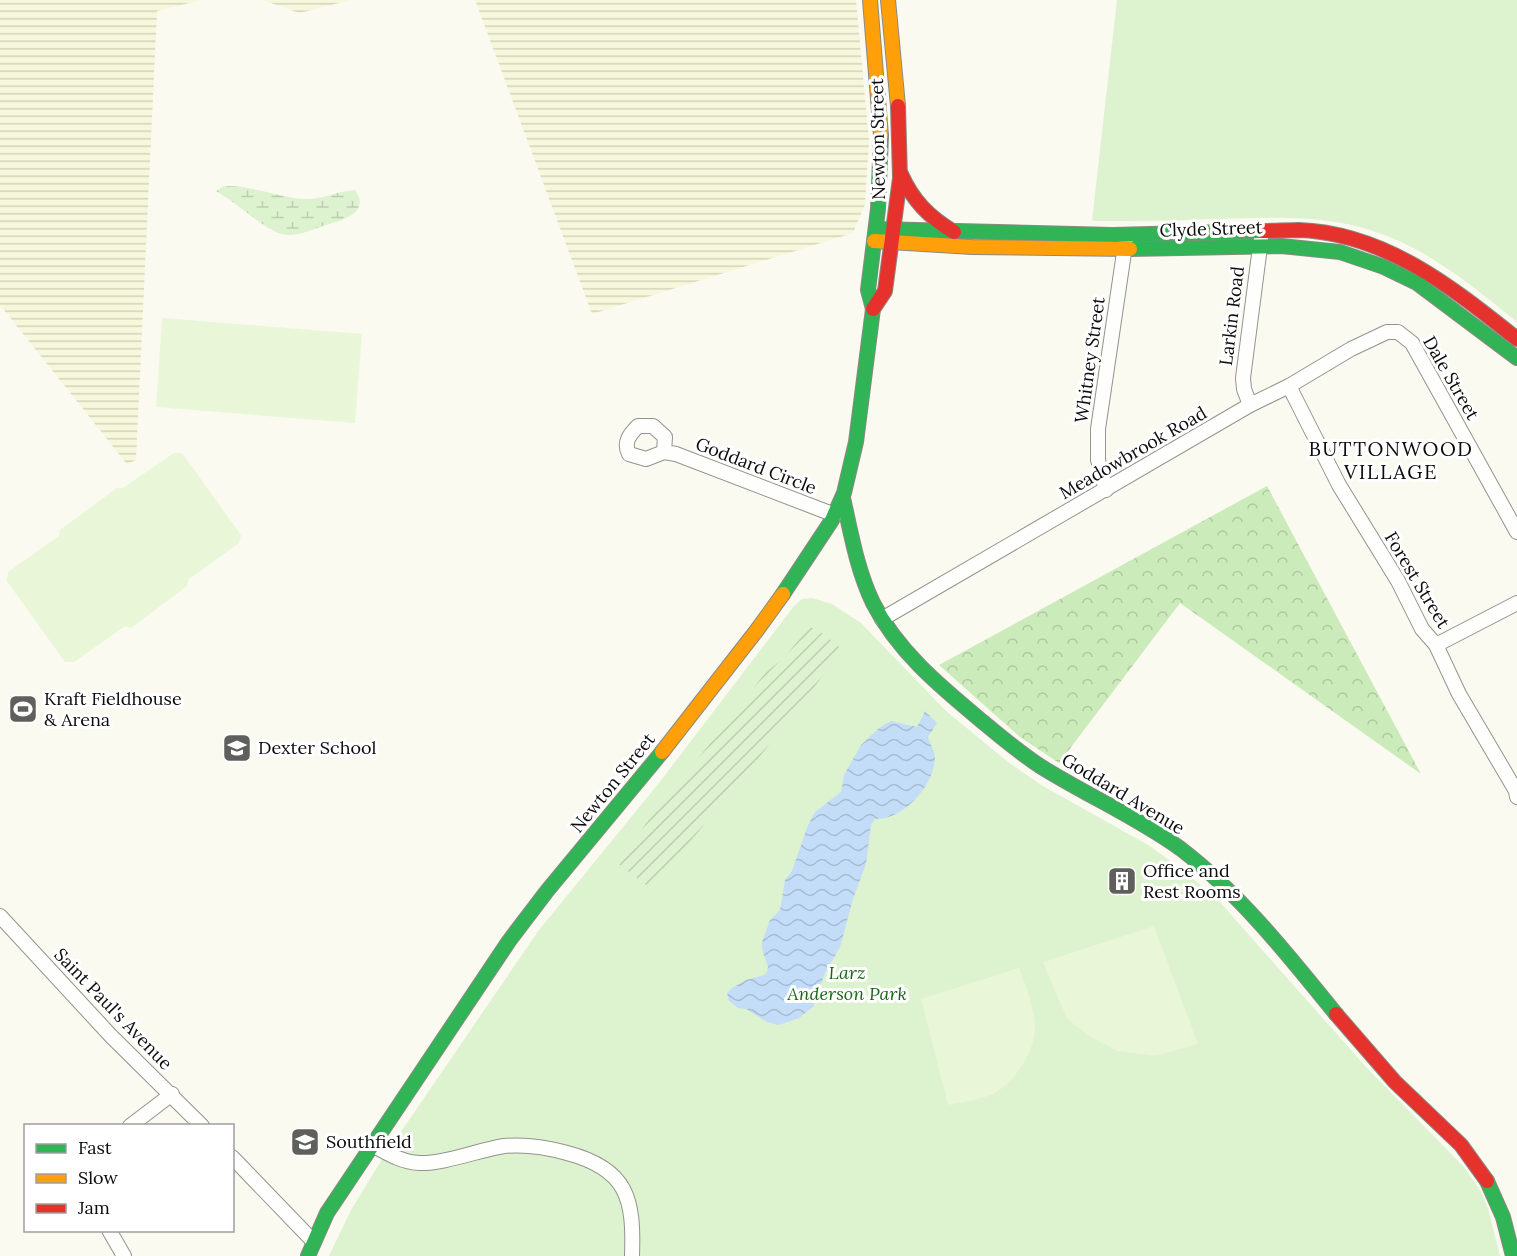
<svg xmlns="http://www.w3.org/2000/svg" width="1517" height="1256" font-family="Lora,serif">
<defs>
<pattern id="farmland-rules" width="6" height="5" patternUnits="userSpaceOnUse" patternTransform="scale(1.5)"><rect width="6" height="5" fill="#f6f8db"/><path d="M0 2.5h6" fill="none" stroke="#d2d3bb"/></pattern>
<pattern id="forest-crowns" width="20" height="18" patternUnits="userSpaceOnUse" patternTransform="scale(1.5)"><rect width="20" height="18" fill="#ccebbb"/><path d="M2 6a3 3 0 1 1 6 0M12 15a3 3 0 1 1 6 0" fill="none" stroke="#aec8a0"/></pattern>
<pattern id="wetland-marsh" width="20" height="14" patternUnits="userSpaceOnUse" patternTransform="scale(1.5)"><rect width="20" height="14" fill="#ddf2ce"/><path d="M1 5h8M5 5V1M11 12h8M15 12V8" fill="none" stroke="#bcceb0"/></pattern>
<pattern id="garden-furrows" width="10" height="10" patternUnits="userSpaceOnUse" patternTransform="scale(1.5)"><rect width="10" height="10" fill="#ddf2ce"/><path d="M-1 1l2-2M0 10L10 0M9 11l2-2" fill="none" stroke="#bcceb0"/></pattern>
<pattern id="water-waves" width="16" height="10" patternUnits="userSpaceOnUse" patternTransform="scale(1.5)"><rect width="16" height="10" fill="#c3ddf8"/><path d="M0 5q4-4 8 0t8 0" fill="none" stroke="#a6bcd3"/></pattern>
</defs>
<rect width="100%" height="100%" fill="#fafaf0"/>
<!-- farmland -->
<g fill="url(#farmland-rules)">
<polygon points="0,0 201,0 157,11 136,460 127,464 0,305"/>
<polygon points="263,0 351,0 299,13"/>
<polygon points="475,0 856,0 869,141 865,204 853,233 592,314"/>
</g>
<!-- grass -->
<g fill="#ddf2ce">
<path d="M 1117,0 L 1517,0 L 1517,322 C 1475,288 1431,251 1379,233 C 1325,213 1267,218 1211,219 C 1171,221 1131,221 1092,221 Z"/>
<polygon points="812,598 832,604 861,623 946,711 1008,762 1041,785 1150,846 1189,875 1218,900 1366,1067 1463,1166 1480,1190 1488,1208 1500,1256 329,1256 351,1210 381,1161 539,930 659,783 794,606 802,599"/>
</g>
<!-- forest -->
<polygon fill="url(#forest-crowns)" points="1267,486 1421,774 1180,603 1059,763 1020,737 939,665"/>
<!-- wetland -->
<path fill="url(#wetland-marsh)" d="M 224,186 C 251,185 277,197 304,199 C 322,200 337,191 355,190 C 372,214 339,221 323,226 C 311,230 295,238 282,234 C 268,231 241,207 227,198 L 216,191 Z"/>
<!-- garden -->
<polygon fill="url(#garden-furrows)" points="809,627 818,630 843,650 743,778 665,872 649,887 617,863 656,810 693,765 766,672 784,658"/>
<!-- pitch -->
<g fill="#e9f6d8">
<polygon points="162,318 362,334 355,423 156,407"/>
<polygon points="174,453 182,453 241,535 239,543 189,579 187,586 131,628 125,626 74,662 65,662 7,581 8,572 59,536 60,530 117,488 123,488"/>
<polygon points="1154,926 1198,1044 1156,1056 1118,1051 1089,1036 1067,1019 1043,962"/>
<path d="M 1019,968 C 1026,986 1034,1006 1035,1026 C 1036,1051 1014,1083 993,1094 C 980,1100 962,1102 948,1105 L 921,999 Z"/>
</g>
<!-- water -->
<path fill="url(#water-waves)" d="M 925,711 L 937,723 L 928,737 C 930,745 935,750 935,759 C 933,787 903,820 875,819 L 871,825 L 866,864 L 853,899 L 840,947 L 825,973 L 813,1007 L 799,1018 L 779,1025 L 767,1022 L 746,1009 L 738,1008 L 729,1001 L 727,993 L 732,988 L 746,980 L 764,975 L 767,972 L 768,967 L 762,949 L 762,942 L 770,920 L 780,910 L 785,880 L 792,871 L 808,825 L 815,812 L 841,792 L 844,775 L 861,745 L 879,728 L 891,721 L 917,727 Z"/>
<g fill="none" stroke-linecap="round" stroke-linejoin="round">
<!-- street casing -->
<g stroke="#93938f" stroke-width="16">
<g id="street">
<polyline points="1289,386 1339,485 1398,581 1422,629 1436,645 1459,694 1516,791 1517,797"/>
<polyline points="1250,405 1244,389 1243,378 1261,239"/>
<path d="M 664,452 L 665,437 L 653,426 L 638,426 C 630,434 623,442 629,454 L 646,459 L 664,452 L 676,454 L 835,515"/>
<polyline points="1106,490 1098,460 1098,429 1126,239"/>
<polyline points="882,619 1250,405 1289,386 1351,349 1387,332 1398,332 1412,343 1517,532"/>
<polyline points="1436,645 1517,603"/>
<polyline points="0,916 111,1036 202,1126"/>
<polyline points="130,1126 172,1094"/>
<path d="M 372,1145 C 387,1153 401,1162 419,1163 C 443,1164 479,1150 504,1146 C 526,1144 546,1147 567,1153 C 628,1169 634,1199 632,1256"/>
<polyline points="232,1157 313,1241"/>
<polyline points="109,1230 124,1256"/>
</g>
</g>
<!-- fast casing -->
<g stroke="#8a8a85" stroke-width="16">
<g id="fast">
<polyline points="876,229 1113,235 1262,231"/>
<polyline points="1130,249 1281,246 1340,252 1384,267 1417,283 1517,358"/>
<path d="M 843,498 C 851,533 857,570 873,603 C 898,652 941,687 983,722 C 1001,737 1020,753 1040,766 C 1086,795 1137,817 1181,849 C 1241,895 1289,956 1336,1014"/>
<polyline points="783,594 832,520 844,493 856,442 873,309 868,290 878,209 881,136"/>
<polyline points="1487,1181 1503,1217 1513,1256"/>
<polyline points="308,1256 327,1213 509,941 547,891 662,752"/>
</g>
</g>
<!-- slow casing -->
<g stroke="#8a8a85" stroke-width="16">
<g id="slow">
<polyline points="870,0 881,136"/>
<polyline points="888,0 898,106"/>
<polyline points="874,241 972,247 1130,249"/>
<polyline points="662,752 757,630 783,594"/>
</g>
</g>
<!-- jam casing -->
<g stroke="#8a8a85" stroke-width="16">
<g id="jam">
<path d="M 901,174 C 913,201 929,217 954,232"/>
<path d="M 1262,231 C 1274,231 1287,230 1299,230 C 1385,233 1453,288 1517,339"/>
<polyline points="873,309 885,291 900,178 898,106"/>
<polyline points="1336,1014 1395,1082 1461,1145 1487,1181"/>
</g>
</g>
<!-- street -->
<use href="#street" stroke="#fefefd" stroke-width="14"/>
<!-- fast -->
<use href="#fast" stroke="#30b455" stroke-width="14"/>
<!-- slow -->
<use href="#slow" stroke="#ff9f0a" stroke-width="14"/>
<!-- jam -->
<use href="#jam" stroke="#e5322d" stroke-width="14"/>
</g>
<!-- icons -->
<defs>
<g id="stadium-square" transform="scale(1.5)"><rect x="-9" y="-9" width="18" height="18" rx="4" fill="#5f5f5c" stroke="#fff"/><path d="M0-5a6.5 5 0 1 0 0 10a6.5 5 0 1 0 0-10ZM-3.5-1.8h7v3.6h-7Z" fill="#fff"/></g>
<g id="school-square" transform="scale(1.5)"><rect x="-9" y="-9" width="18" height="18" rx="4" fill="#5f5f5c" stroke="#fff"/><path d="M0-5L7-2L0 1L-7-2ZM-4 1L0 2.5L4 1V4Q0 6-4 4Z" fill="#fff"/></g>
<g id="building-square" transform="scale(1.5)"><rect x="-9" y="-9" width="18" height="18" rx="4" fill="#5f5f5c" stroke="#fff"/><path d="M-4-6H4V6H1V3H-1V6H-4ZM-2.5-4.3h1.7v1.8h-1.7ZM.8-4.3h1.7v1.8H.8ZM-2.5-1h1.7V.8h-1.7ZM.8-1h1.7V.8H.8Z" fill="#fff"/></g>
</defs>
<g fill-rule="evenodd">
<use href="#stadium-square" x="23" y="709"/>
<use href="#school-square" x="237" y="748"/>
<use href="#building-square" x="1122" y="881"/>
<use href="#school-square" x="305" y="1142"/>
</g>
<g text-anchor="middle" stroke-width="6" stroke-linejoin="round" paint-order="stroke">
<!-- street labels -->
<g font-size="18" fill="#0c0c0c" stroke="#fff">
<text transform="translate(878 139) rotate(-91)" y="6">Newton Street</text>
<text transform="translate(1211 229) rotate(-2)" y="6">Clyde Street</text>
<text transform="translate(1232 316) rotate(-83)" y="6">Larkin Road</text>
<text transform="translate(1090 360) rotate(-82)" y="6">Whitney Street</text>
<text transform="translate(1451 378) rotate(60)" y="6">Dale Street</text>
<text transform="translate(1133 453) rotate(-30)" y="6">Meadowbrook Road</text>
<text transform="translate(756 466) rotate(21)" y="6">Goddard Circle</text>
<text transform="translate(1417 580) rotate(59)" y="6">Forest Street</text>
<text transform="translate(613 783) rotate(-51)" y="6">Newton Street</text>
<text transform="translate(1123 794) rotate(31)" y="6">Goddard Avenue</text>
<text transform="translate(113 1009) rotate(46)" y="6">Saint Paul's Avenue</text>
</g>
<!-- poi labels -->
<g font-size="18" fill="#0c0c0c" stroke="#fff" text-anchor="start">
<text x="44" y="705">Kraft Fieldhouse<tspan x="44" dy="21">&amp; Arena</tspan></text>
<text x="258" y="754">Dexter School</text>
<text x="1143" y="877">Office and<tspan x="1143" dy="21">Rest Rooms</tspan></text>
<text x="326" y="1148">Southfield</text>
</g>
<!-- park labels -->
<g font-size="18" font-style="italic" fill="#1b6718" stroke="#fff">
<text x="847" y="979">Larz<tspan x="847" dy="21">Anderson Park</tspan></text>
</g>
<!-- neighbourhood labels -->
<g font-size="20" letter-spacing="1.5" fill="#0c0c0c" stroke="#fff">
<text x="1391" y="456">BUTTONWOOD<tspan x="1391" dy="23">VILLAGE</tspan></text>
</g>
</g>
<!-- legend -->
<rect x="24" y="1124" width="210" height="108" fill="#ffffff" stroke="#9e9e9e" stroke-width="1.5"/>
<rect x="36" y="1144" width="30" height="9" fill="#30b455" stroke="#9e9e9e" stroke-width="1.5"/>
<text x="78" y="1154" font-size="18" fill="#0c0c0c">Fast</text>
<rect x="36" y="1174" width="30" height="9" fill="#ff9f0a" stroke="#9e9e9e" stroke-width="1.5"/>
<text x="78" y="1184" font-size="18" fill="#0c0c0c">Slow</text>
<rect x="36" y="1204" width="30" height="9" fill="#e5322d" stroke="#9e9e9e" stroke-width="1.5"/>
<text x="78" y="1214" font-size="18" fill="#0c0c0c">Jam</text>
</svg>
